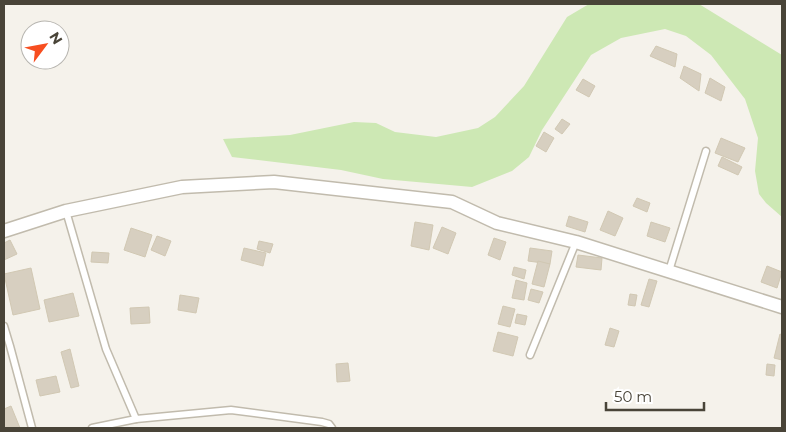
<svg xmlns="http://www.w3.org/2000/svg" width="786" height="432" font-family="Montserrat,sans-serif">
<rect width="100%" height="100%" fill="#f5f2eb"/>
<!-- green -->
<polygon fill="#cde8b4" points="589,4 699,4 782,55 782,217 766,203 759,194 755,171 758,138 745,99 711,55 686,36 665,29 621,38 591,55 542,130 529,157 512,171 472,187 383,179 341,170 232,157 223,139 290,135 354,122 376,123 395,132 436,137 478,128 495,117 524,86 567,17"/>
<!-- building -->
<g fill="#d7cfc0" stroke="#d1c8b3">
<polygon points="656,46 677,54 675,67 650,56"/>
<polygon points="684,66 701,74 699,91 680,78"/>
<polygon points="710,78 725,87 721,101 705,93"/>
<polygon points="583,79 595,86 589,97 576,90"/>
<polygon points="562,119 570,124 562,134 555,129"/>
<polygon points="544,132 554,138 546,152 536,146"/>
<polygon points="721,138 745,148 738,162 715,153"/>
<polygon points="722,157 742,167 738,175 718,166"/>
<polygon points="637,198 650,203 647,212 633,206"/>
<polygon points="608,211 623,218 615,236 600,230"/>
<polygon points="569,216 588,222 585,232 566,226"/>
<polygon points="415,222 433,225 429,250 411,246"/>
<polygon points="651,222 670,228 665,242 647,236"/>
<polygon points="442,227 456,233 448,254 433,248"/>
<polygon points="131,228 152,235 145,257 124,250"/>
<polygon points="157,236 171,241 165,256 151,250"/>
<polygon points="494,238 506,242 500,260 488,255"/>
<polygon points="10,240 17,254 4,260 4,243"/>
<polygon points="259,241 273,244 270,253 257,249"/>
<polygon points="244,248 266,253 263,266 241,260"/>
<polygon points="530,248 552,251 550,264 528,261"/>
<polygon points="92,252 109,253 108,263 91,262"/>
<polygon points="578,255 602,258 601,270 576,267"/>
<polygon points="538,261 550,264 544,287 532,284"/>
<polygon points="767,266 782,272 777,288 761,282"/>
<polygon points="514,267 526,270 524,279 512,275"/>
<polygon points="31,268 40,309 13,315 4,274"/>
<polygon points="649,279 657,281 649,307 641,305"/>
<polygon points="516,280 527,283 524,300 512,298"/>
<polygon points="531,289 543,292 539,303 528,300"/>
<polygon points="73,293 79,316 49,322 44,300"/>
<polygon points="630,294 637,295 635,306 628,305"/>
<polygon points="180,295 199,298 196,313 178,310"/>
<polygon points="503,306 515,309 510,327 498,324"/>
<polygon points="149,307 150,323 131,324 130,308"/>
<polygon points="517,314 527,316 525,325 515,323"/>
<polygon points="610,328 619,331 614,347 605,345"/>
<polygon points="498,332 518,337 513,356 493,351"/>
<polygon points="780,334 782,335 782,360 774,358"/>
<polygon points="70,349 79,386 71,388 61,352"/>
<polygon points="348,363 350,381 337,382 336,364"/>
<polygon points="767,364 775,365 774,376 766,375"/>
<polygon points="56,376 60,392 40,396 36,380"/>
<polygon points="11,406 20,428 4,428 4,409"/>
</g>
<g fill="none" stroke-linecap="round" stroke-linejoin="round">
<!-- service casing -->
<g stroke="#c1bbad" stroke-width="9">
<g id="service">
<polyline points="66,211 106,349 136,419"/>
<polyline points="669,271 706,151"/>
<polyline points="4,326 10,346 32,428"/>
<polyline points="530,355 576,242"/>
<polyline points="92,428 136,419 231,410 322,422 329,424 332,428"/>
</g>
</g>
<!-- minor casing -->
<g stroke="#c1bbad" stroke-width="15">
<polyline id="minor" points="4,231 66,211 182,187 274,182 452,202 497,223 576,242 782,307"/>
</g>
<!-- service -->
<use href="#service" stroke="#fff" stroke-width="6"/>
<!-- minor -->
<use href="#minor" stroke="#fff" stroke-width="12"/>
</g>
<!-- border -->
<rect width="786" height="432" fill="none" stroke="#494438" stroke-width="10"/>
<!-- north arrow -->
<g transform="translate(45 45) rotate(58)"><circle r="24" fill="#ffffff" stroke="#b6b4af"/>
<path d="M0-4L9 19L0 12L-9 19Z" fill="#f74e20"/>
<text y="-8" font-size="14" font-weight="bold" text-anchor="middle" fill="#494438">N</text>
</g>
<!-- scale -->
<path d="M606 402v8h98v-8" fill="none" stroke="#494438" stroke-width="2.5"/>
<text x="614" y="402" font-size="15" fill="#494438" stroke="#ffffff" stroke-width="4" paint-order="stroke">50 m</text>
</svg>
